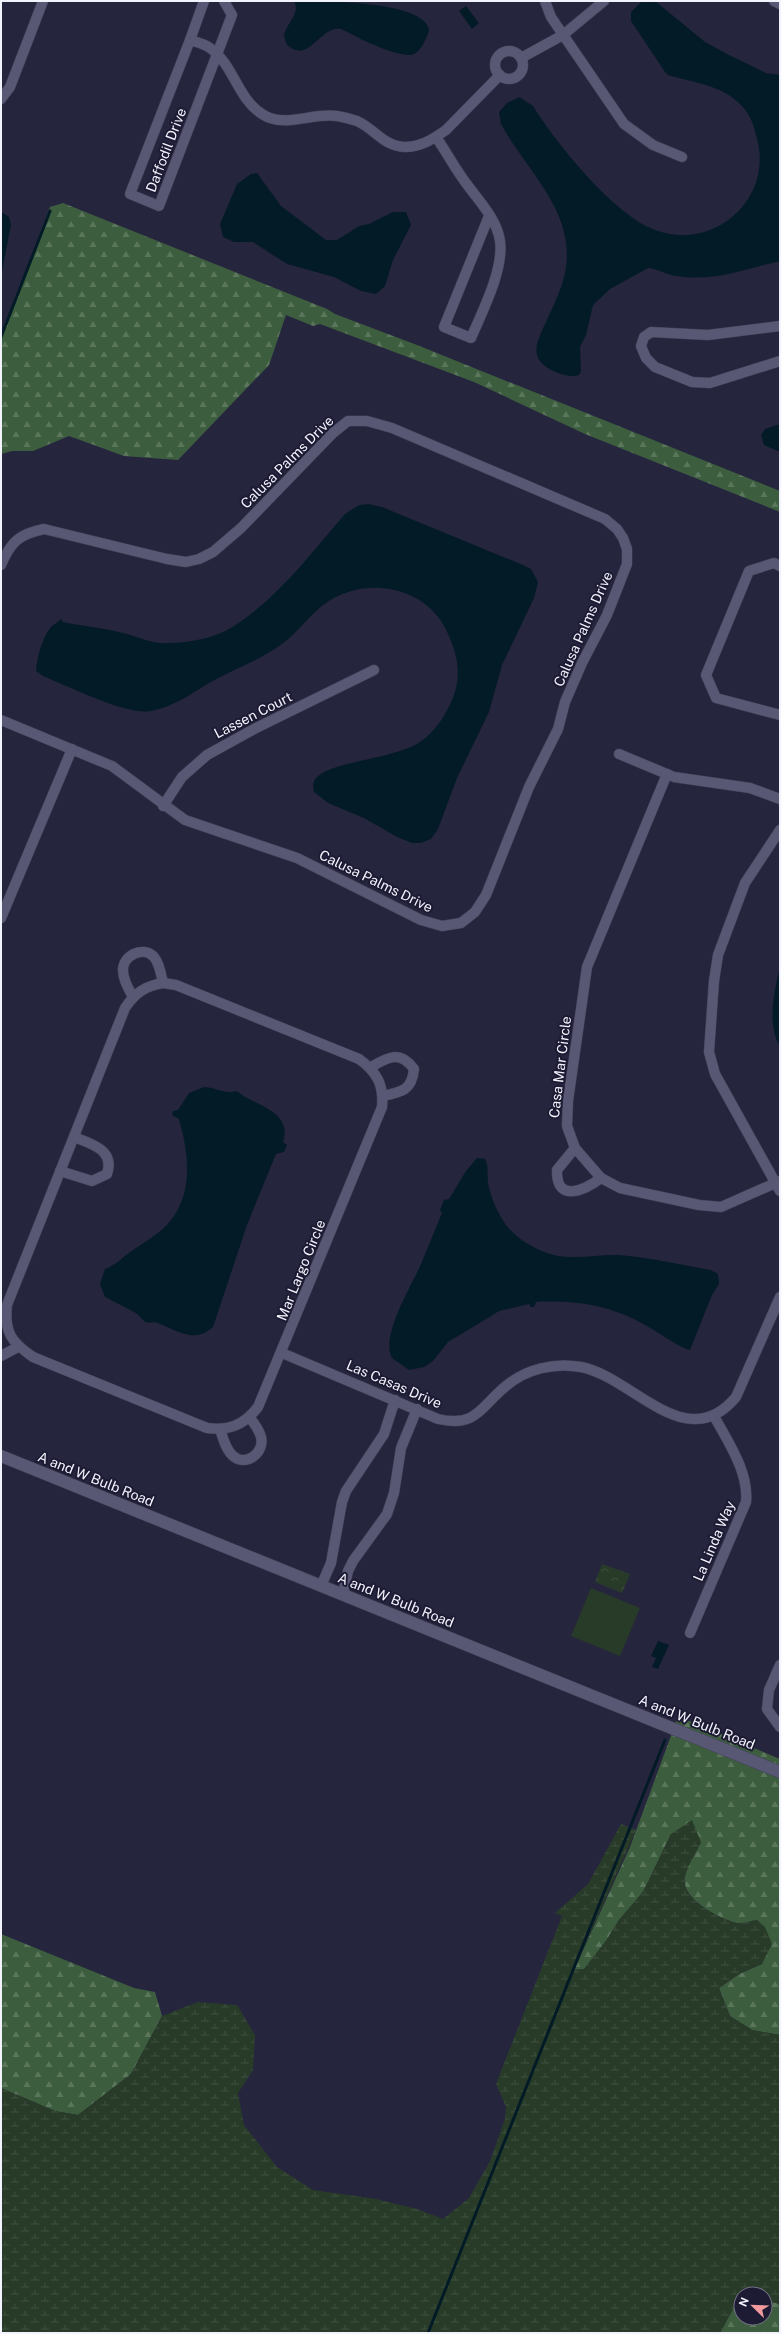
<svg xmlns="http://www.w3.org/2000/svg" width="781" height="2334" font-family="'Public Sans',sans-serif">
<defs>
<pattern id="forest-firs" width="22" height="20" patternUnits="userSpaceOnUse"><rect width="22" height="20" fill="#3d5e3e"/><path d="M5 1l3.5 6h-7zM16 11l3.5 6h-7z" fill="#5a765b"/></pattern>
<pattern id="wetland-marsh" width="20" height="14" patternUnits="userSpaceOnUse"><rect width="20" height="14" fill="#283b28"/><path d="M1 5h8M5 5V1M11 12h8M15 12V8" fill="none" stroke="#3d4e3e"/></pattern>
<pattern id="park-crowns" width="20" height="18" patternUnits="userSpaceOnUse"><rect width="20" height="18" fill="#283b28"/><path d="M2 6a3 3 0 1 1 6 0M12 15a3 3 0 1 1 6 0" fill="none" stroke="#3d4e3e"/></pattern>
</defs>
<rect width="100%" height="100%" fill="#26253e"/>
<!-- forest -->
<g fill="url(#forest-firs)">
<polygon points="63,203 327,309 335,314 417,345 780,491 780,512 585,434 474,382 320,324 313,326 286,315 269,365 178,460 124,456 69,436 33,451 12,451 1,454 1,336 50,207"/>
<polygon points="678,1716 780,1759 780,1766 675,1724"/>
<path d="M 672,1733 L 780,1777 L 780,2035 L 752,2030 L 730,2016 L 719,1988 L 739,1974 L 762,1964 L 757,1920 C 751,1921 742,1924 736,1923 C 718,1918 679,1898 685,1876 C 687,1865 696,1853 701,1842 L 671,1834 L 643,1892 L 619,1920 L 606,1941 L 584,1969 L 574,1970 L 630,1847 Z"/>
<polygon points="1,1934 134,1988 155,1992 162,2016 131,2074 78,2115 55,2111 1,2088"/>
<polygon points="738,2299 741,2299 741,2318 765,2318 765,2300 780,2304 780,2333 720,2333"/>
</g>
<!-- wetland -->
<path fill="url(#wetland-marsh)" d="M 692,1820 L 701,1842 C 696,1853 688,1865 685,1876 C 679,1898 718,1918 736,1923 C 742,1924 751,1921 757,1920 L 765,1927 L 772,1944 L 762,1964 L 739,1974 L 719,1988 L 730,2016 L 752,2030 L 780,2035 L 780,2304 L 765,2300 L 765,2294 L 741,2294 L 741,2299 L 738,2300 L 720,2333 L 1,2333 L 1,2088 L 55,2111 L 78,2115 L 131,2074 L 162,2016 L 198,2002 L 237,2005 L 255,2035 L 253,2070 L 238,2093 L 244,2125 L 277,2167 L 313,2190 L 376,2199 L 417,2209 L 443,2219 L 469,2198 L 490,2161 L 505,2119 L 506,2107 L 496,2084 L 562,1916 L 555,1913 L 588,1884 L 621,1824 L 636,1830 L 574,1970 L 584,1969 L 606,1941 L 619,1920 L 643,1892 L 671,1834 Z"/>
<!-- park -->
<polygon fill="url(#park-crowns)" points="602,1564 630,1574 622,1593 595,1582"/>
<!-- pitch -->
<polygon fill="#283b28" points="591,1588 640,1608 620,1656 571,1636"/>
<!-- water -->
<g fill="#031b27">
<path d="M 294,1 C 319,1 427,0 429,31 C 426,39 422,50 414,54 C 403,59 366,42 355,36 C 351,34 346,31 341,29 C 320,25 309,65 287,45 L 284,36 C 286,23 301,14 294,1 Z"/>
<path d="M 642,1 L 655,1 L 705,42 L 727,54 L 766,73 L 780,75 L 780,261 C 745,269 714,282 677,276 C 667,275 658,269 648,268 L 610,289 L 593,305 L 586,335 L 580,347 L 581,371 L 579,375 C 568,379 546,370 539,360 C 536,355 536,349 537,344 C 545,320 563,292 566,267 C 574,210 526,170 501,124 L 499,112 L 507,103 L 519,97 L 533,106 C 556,143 616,218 658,231 C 716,250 773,198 757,139 C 754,125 750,114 740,104 C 719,84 694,83 668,75 L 665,72 L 631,21 L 631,12 Z"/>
<polygon points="466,6 479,23 472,29 459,11"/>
<polygon points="257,173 281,206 326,240 337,240 359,226 369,224 393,212 406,212 411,225 393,260 385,286 376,294 361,291 334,277 287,264 253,242 234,242 223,237 220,224 237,184 251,174"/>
<polygon points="1,212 9,217 11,225 1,276"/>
<polygon points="780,424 780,452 764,445 761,435 765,429"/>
<path d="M 368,504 L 382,507 L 523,565 L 531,569 L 538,582 L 534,598 L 502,665 L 489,712 L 457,778 L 438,829 L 431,839 L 421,843 L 412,843 L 397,837 L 364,818 L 328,803 L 314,792 C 313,787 312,783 316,778 C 331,761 395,759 420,742 C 435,732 445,716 452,700 C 462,677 458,656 448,634 C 429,588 370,575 329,601 C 311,612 299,632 282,644 C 259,661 233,669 209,683 C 191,694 173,707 151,711 C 127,716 68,686 43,676 L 36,671 C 37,657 42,639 50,628 C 54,624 58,622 61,619 L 63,622 C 83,626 104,628 123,633 C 136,636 148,642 161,643 C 185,644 214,639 234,626 C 278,598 312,552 345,514 L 359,505 Z"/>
<path d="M 780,965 L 780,1047 C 766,1022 775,991 780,965 Z"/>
<path d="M 204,1087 C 213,1087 228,1095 235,1091 C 240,1092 241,1095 245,1097 C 263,1107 292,1115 283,1142 L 287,1145 L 284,1152 L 276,1154 L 247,1225 L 213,1327 C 194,1344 178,1331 158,1323 C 153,1321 150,1324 145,1322 L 136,1313 L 105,1297 L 100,1284 L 105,1269 C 115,1266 124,1256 133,1250 C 146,1241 161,1233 171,1220 C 194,1191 188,1151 179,1119 L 172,1115 L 173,1111 L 178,1110 L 189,1093 Z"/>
<path d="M 477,1158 L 485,1159 C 489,1166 487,1175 488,1183 C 490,1196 498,1214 506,1225 C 517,1239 537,1251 554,1255 C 572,1260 599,1254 618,1255 C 649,1257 680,1265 711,1270 L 718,1274 L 719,1284 L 712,1295 L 690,1350 C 679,1348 657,1331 645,1325 C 611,1305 575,1300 536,1302 L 534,1307 L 531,1307 L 529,1304 L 499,1311 L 488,1318 L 448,1342 L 433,1361 L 424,1367 L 409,1370 L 392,1358 C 380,1336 412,1285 421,1264 C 428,1247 435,1230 442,1213 L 440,1210 L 444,1200 L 449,1199 L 466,1171 Z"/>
<polygon points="658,1641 669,1645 658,1669 652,1667 656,1658 651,1656"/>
</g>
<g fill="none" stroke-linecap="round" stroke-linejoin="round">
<!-- stream -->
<g stroke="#031b27" stroke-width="3">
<polyline points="1,337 50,211"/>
<polyline points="428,2333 665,1740"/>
</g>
<!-- minor casing -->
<g stroke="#414054" stroke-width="11">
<g id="minor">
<path d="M 224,1 L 232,15 L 159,206 L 130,194 L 190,40 C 196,42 205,44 210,48 C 234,65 237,98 262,114 C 284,129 313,112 337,116 C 343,117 351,119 357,121 C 375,129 383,146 405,147 C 421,147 433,139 446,130 L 500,75"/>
<polyline points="545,1 551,17 624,124 653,145 682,157"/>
<polyline points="774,1 780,4"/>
<polyline points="190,40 204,1"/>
<circle cx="509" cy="65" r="14"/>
<polyline points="521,58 563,35 604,1"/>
<polyline points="1,99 10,87 43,1"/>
<path d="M 436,137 C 445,150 452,163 461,176 C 474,196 497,217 500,241 C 504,270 482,312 471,338 L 444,327 L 489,216"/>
<polyline points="780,326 708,335 651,332 644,337 641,346 646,358 655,367 692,382 710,383 780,361"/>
<path d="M 1,565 C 11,541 20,534 44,529 L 167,559 L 186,562 L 199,559 L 213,552 L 241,528 L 333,433 L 348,421 L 367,421 L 392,428 L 605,519 L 617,529 L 623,538 L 627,549 L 627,564 L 607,615 L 582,663 L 565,702 L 558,729 L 529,787 L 486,895 L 475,912 L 461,923 L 442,926 L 421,920 L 297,858 L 185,820 L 112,766 L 1,720"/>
<polyline points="780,566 774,563 749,571 706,675 716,698 780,715"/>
<polyline points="619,754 674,777 750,788 780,799"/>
<polyline points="667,774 587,967 568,1101 567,1126 575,1148 601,1178 620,1188 699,1205 721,1207 780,1181"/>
<polyline points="163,806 182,777 207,755 256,728 374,670"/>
<polyline points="780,830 745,883 718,955 714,981 709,1052 715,1074 780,1191"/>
<polyline points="1,918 72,749"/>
<path d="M 163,983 L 176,985 L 359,1059 C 377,1072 384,1085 382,1107 L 258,1407 C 244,1425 229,1431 207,1428 L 33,1357 C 11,1342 4,1332 7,1305 L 125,1008 C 135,993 145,986 163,983 Z"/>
<path d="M 133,997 C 129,990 123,980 123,971 C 122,956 143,945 154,957 C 160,964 161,975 163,983"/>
<path d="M 371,1067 C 388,1057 400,1050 414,1069 C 412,1090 402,1092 383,1096"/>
<path d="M 575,1148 L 557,1170 C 556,1204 585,1190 601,1178"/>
<path d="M 60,1171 L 92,1181 L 107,1174 C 115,1150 92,1144 74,1137"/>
<path d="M 282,1353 L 438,1419 C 477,1428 481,1406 506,1386 C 526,1369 555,1362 581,1367 C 633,1377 686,1457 736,1397 L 780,1297"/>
<polyline points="1,1356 18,1347"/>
<path d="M 220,1429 C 223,1438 225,1448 232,1455 C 245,1468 265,1453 261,1437 C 259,1430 254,1423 250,1418"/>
<polyline points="321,1586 331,1563 342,1502 346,1491 384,1434 395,1400"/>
<polyline points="343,1594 348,1571 353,1561 387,1514 394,1493 401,1448 417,1409"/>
<path d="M 690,1633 L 746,1502 C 749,1472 728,1442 714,1416"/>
<polyline points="780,1665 769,1690 767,1709 780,1727"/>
</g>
</g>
<!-- tertiary casing -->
<g stroke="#414054" stroke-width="13">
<polyline id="tertiary" points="1,1456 780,1772"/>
</g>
<!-- minor -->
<use href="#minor" stroke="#585774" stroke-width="10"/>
<!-- tertiary -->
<use href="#tertiary" stroke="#585774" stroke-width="12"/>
</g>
<g text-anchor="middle" stroke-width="4" stroke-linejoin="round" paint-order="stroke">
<!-- street labels -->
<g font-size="14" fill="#f3f3fe" stroke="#1d1b34">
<text transform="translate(166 150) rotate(-69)" y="5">Daffodil Drive</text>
<text transform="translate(287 462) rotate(-45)" y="5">Calusa Palms Drive</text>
<text transform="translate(583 629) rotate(-66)" y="5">Calusa Palms Drive</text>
<text transform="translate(253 715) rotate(-27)" y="5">Lassen Court</text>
<text transform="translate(376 881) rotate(26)" y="5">Calusa Palms Drive</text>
<text transform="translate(560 1067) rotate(-83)" y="5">Casa Mar Circle</text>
<text transform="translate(301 1270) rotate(-68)" y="5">Mar Largo Circle</text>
<text transform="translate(394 1384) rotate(23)" y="5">Las Casas Drive</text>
<text transform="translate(96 1479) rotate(22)" y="5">A and W Bulb Road</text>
<text transform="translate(714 1541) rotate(-67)" y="5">La Linda Way</text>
<text transform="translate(396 1600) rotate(22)" y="5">A and W Bulb Road</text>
<text transform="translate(697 1722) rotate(22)" y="5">A and W Bulb Road</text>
</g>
</g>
<!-- border -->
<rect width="781" height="2334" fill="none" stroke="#f3f3fe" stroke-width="4"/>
<!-- north arrow -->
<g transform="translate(753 2306) rotate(293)"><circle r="19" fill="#1d1b34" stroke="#737185"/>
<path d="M0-3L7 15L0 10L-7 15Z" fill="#f49a9f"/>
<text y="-6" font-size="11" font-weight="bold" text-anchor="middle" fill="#f3f3fe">N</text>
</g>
</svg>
